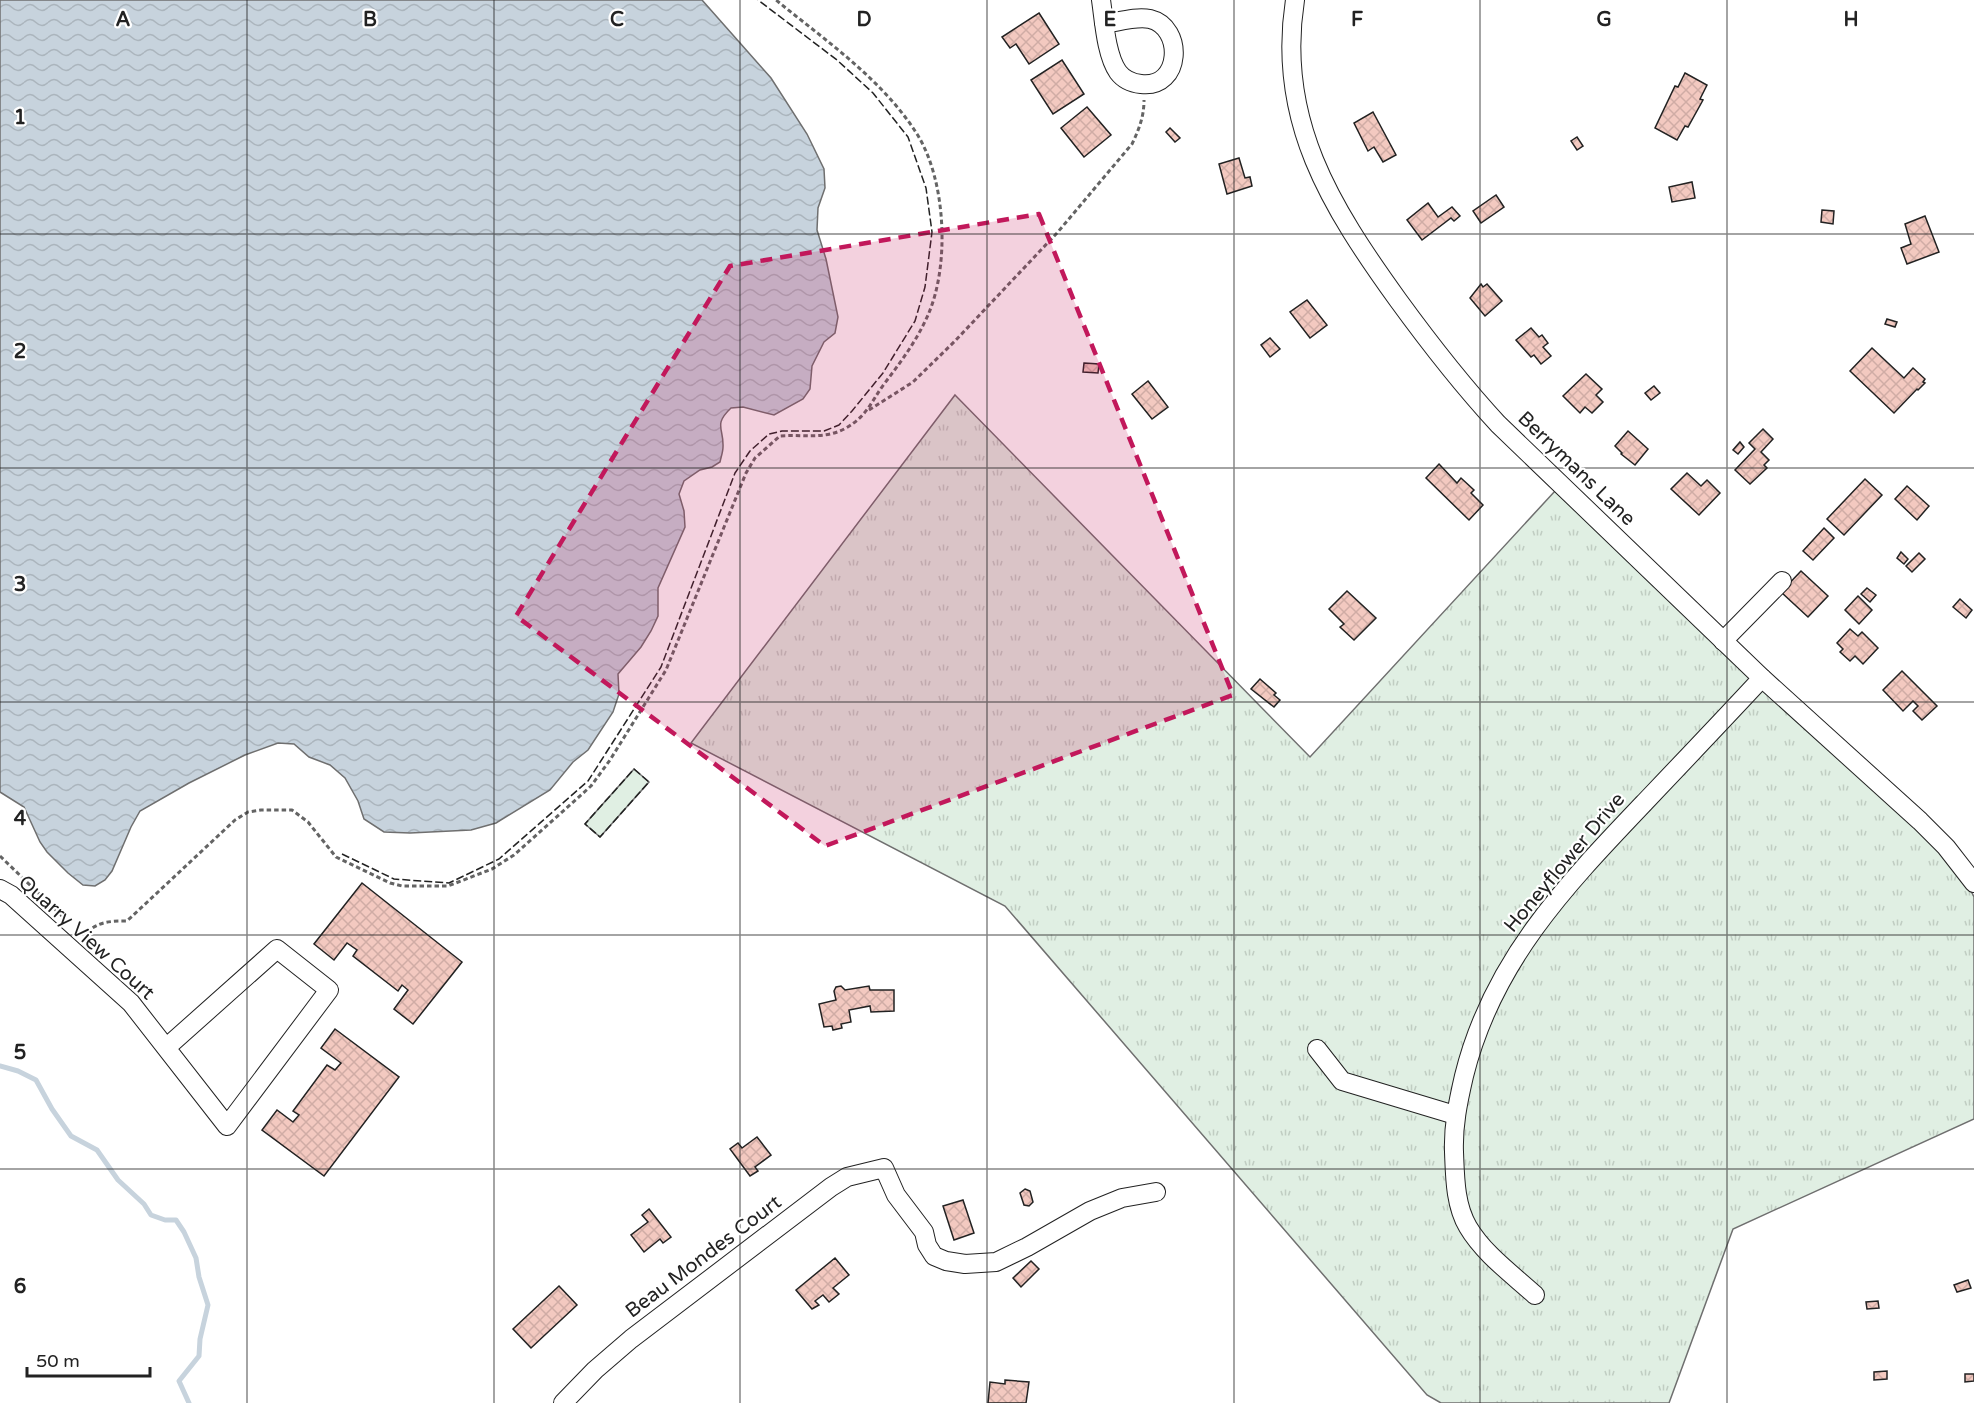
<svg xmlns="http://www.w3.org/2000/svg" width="1974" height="1403" font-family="'Varela Round',sans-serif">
<defs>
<pattern id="grass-tufts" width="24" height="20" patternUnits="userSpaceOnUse" patternTransform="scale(1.5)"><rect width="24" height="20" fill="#e0efe3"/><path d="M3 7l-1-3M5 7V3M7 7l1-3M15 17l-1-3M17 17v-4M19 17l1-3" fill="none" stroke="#c0cdc2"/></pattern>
<pattern id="water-waves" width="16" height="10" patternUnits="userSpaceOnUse" patternTransform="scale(1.5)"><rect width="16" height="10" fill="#c7d3dd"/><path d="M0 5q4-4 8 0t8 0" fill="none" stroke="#abb5bd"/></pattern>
<pattern id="building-cross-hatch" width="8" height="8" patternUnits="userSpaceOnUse" patternTransform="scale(1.5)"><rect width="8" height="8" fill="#f3c9c0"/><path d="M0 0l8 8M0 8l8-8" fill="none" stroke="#d0aca5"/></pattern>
</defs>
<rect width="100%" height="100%" fill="#fff"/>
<!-- grass -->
<polygon fill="url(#grass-tufts)" stroke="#6f6f6f" stroke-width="1.5" points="955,395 1310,757 1555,491 1914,827 1941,854 1972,893 1974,897 1974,1119 1733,1229 1669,1403 1441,1403 1427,1395 1005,906 691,743"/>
<!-- green -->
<polygon fill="#e0efe3" stroke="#6f6f6f" stroke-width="1.5" points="634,769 649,782 600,837 585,824"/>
<!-- water -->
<path fill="url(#water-waves)" stroke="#6f6f6f" stroke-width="1.5" d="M 0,0 L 702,0 L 771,78 L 807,134 L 824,169 L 825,188 L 818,208 L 817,230 L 826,259 L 838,317 L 835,333 L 824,342 L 812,366 L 810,389 L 803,399 L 774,415 L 743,407 L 731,408 C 713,425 724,428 723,447 C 723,452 721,457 720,462 L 712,467 L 700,470 L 684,481 L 679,494 L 684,511 L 685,527 L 658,588 L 658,616 L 651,631 L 641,647 L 618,674 L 619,694 L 613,712 L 588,750 L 573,762 L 550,790 L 496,823 L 471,830 L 410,833 L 384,832 L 364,819 L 358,801 L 345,778 L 330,765 L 309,757 L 294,744 L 278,743 L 245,755 L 189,783 L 140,811 L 131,827 L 112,871 L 105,880 L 95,886 L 83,885 L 68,873 L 47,852 L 40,842 L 24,807 L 0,792 Z"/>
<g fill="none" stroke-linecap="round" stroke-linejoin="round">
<!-- stream -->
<polyline stroke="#c7d3dd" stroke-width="5" points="0,1066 18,1071 36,1080 52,1109 71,1136 97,1150 118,1180 144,1204 151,1215 165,1220 176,1220 184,1232 196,1258 199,1277 208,1305 200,1339 199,1356 179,1381 189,1403"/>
</g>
<!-- building -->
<g fill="url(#building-cross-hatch)" stroke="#222" stroke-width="1.5">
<polygon points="1039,13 1059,44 1029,64 1016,44 1010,48 1002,37"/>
<polygon points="1062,60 1084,94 1053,114 1031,80"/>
<polygon points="1685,73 1707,85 1700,99 1703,100 1688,127 1685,126 1677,140 1655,128 1675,86 1678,87"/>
<polygon points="1087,107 1111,135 1084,157 1061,128"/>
<polygon points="1373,112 1396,155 1383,162 1374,147 1368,151 1354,123"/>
<polygon points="1170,128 1180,138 1175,142 1166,132"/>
<polygon points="1577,137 1583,146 1577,150 1571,141"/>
<polygon points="1239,158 1245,178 1250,177 1252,186 1227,194 1219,164"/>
<polygon points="1692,182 1695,198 1672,202 1669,187"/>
<polygon points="1496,195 1504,207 1481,223 1473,211"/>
<polygon points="1428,203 1438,217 1452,207 1460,216 1454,221 1451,218 1422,240 1407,220"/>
<polygon points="1822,210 1834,211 1833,224 1821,222"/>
<polygon points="1925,216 1939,252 1907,264 1901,248 1911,244 1905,224"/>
<polygon points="1481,284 1483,287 1487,284 1502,301 1485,316 1470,298"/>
<polygon points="1307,300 1327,325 1310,338 1290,312"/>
<polygon points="1887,319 1897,322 1895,327 1885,324"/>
<polygon points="1531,328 1539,337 1542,335 1548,343 1543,347 1551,356 1541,364 1534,355 1531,357 1516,340"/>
<polygon points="1270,338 1280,349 1270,357 1261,345"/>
<polygon points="1872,348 1904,378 1913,368 1925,379 1923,382 1925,383 1918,390 1917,389 1894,413 1850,371"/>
<polygon points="1084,363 1099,364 1098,373 1083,372"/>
<polygon points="1586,374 1602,389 1596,395 1603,402 1592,413 1585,407 1580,413 1563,396"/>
<polygon points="1148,381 1168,407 1152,419 1132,394"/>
<polygon points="1654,386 1660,393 1651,400 1645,393"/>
<polygon points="1763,429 1773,439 1761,452 1769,460 1764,465 1767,468 1750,484 1735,470 1755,449 1749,443"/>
<polygon points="1628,431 1648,449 1635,465 1621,454 1622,453 1615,446"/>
<polygon points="1740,442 1744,447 1738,454 1733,450"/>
<polygon points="1439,464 1457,483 1461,478 1474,490 1471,493 1483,505 1469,520 1426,478"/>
<polygon points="1687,473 1701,486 1707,480 1720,493 1699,515 1671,489"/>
<polygon points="1865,479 1882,495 1844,535 1827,519"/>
<polygon points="1907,486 1929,506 1917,520 1895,499"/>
<polygon points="1824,528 1834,538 1813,560 1803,551"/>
<polygon points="1901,552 1908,559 1904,564 1897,558"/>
<polygon points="1919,553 1925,559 1912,572 1906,566"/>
<polygon points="1801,571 1828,596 1808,617 1781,592"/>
<polygon points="1867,588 1876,595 1870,602 1861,594"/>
<polygon points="1347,591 1376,618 1354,640 1340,627 1344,624 1329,609"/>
<polygon points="1858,596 1872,610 1859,624 1845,610"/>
<polygon points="1960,599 1972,610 1966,618 1953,607"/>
<polygon points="1850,629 1858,636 1862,632 1878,648 1863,664 1855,656 1850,661 1840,652 1843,649 1837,643"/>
<polygon points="1902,671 1937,706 1922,720 1913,711 1918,706 1913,701 1903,711 1883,690"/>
<polygon points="1260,679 1276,693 1274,695 1280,700 1274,707 1251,689"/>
<polygon points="362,883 462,962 413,1024 394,1009 408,990 402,985 398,991 353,956 357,950 347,943 334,960 314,944"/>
<polygon points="841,986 845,990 869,986 870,990 894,990 894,1011 871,1012 870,1006 849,1010 851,1022 841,1024 842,1028 833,1030 832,1026 824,1027 819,1004 836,1000 834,991 836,987"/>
<polygon points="335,1029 399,1077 324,1176 262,1130 277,1110 293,1122 299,1115 293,1111 327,1065 335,1070 341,1063 321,1048"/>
<polygon points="757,1137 771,1155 755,1167 758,1171 750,1176 730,1149 738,1143 742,1148"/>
<polygon points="1025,1189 1030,1191 1033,1202 1029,1206 1024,1205 1020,1193"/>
<polygon points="963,1200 974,1233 954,1240 943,1206"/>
<polygon points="649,1209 671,1237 663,1243 660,1239 644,1252 631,1235 648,1222 642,1215"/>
<polygon points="835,1258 849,1275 833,1288 839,1294 829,1302 823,1295 815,1301 819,1305 812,1309 796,1290"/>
<polygon points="1031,1261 1039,1269 1021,1287 1013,1278"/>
<polygon points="1968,1280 1971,1288 1957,1292 1954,1285"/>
<polygon points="559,1286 577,1305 531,1348 513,1329"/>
<polygon points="1878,1301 1879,1308 1867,1309 1866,1302"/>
<polygon points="1887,1371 1887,1379 1874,1380 1874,1372"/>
<polygon points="1965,1374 1974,1374 1974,1381 1965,1382"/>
<polygon points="1005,1380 1029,1382 1026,1403 988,1403 990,1382 1005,1384"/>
</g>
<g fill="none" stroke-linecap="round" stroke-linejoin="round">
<!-- minor casing -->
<g stroke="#222" stroke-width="20">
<g id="minor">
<path d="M 1101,0 C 1104,20 1106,55 1118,72 C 1124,80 1131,83 1141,84 C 1182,89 1184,27 1150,19 C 1136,16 1118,22 1104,24"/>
<path d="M 1295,0 C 1276,120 1331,207 1398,300 C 1430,344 1462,385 1498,424 L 1762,678 L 1920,821 L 1946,847 L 1974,883"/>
<polyline points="1723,641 1782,581"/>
<polyline points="0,889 11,895 131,1003 227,1126 329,990 277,949 167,1047"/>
<polyline points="1317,1049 1342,1081 1455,1115"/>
<path d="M 1535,1295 C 1512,1274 1484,1254 1468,1227 C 1455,1205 1455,1177 1454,1152 C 1453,1126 1458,1102 1464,1076 C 1492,962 1565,886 1644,803 C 1683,762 1723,720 1762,678"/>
<polyline points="563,1403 595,1370 631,1339 831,1187 847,1177 884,1168 896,1195 924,1232 927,1245 934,1256 946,1261 965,1264 996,1262 1027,1247 1090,1211 1122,1198 1156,1192"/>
</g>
</g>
<!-- path -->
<g stroke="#646464" stroke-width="3" stroke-dasharray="4.5 3" stroke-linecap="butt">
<path d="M 869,410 L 913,382 L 955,341 L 1057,233 L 1132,144 C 1139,129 1144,117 1144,100"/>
<polyline points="0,856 64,918"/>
<path d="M 92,942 L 91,929 C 102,921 114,921 127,921 L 235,820 L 248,812 L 261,810 L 292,810 L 308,822 L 336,857 L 390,883 L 402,886 L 448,886 L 492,869 L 514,855 L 591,786 L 610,760 L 666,670 L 746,473 L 755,458 L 780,436 C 803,434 825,440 846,428 C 867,416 871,402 884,384 C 901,362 917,340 928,315 C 950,265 946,180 917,134 C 882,79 826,41 776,0"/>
</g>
<!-- minor -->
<use href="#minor" stroke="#fff" stroke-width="18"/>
<!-- fence -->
<g stroke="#222" stroke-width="1.5" stroke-dasharray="8 3" stroke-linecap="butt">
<polygon points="634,769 649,782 600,837 585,824"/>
<polyline points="342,854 394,879 449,883 499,859 588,781 661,667 735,473 750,451 769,434 782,431 824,431 839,425 852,411 883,373 915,321 925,287 932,232 926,188 908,137 873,93 837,60 758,0"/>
</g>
</g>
<!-- marked area -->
<path fill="#c2185b" fill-opacity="0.2" stroke="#c2185b" stroke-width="4.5" stroke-dasharray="12 8" stroke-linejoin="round" d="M 1039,214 L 1233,695 L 825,846 L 516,616 L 730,266 Z"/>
<!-- grid -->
<path fill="none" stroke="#222" stroke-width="1.5" stroke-opacity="0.55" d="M 247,0 L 247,1403M 494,0 L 494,1403M 740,0 L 740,1403M 987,0 L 987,1403M 1234,0 L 1234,1403M 1480,0 L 1480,1403M 1727,0 L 1727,1403M 0,234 L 1974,234M 0,468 L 1974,468M 0,702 L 1974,702M 0,935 L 1974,935M 0,1169 L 1974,1169"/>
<g text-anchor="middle" stroke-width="4.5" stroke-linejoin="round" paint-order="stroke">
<!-- street labels -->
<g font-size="20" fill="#222" stroke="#fff">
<text transform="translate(1577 468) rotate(44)" y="7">Berrymans Lane</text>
<text transform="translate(1564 862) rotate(-50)" y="7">Honeyflower Drive</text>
<text transform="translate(87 937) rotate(42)" y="7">Quarry View Court</text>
<text transform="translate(703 1256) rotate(-37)" y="7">Beau Mondes Court</text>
</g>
</g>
<g font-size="20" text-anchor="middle" font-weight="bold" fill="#222" stroke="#fff" stroke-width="4.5" stroke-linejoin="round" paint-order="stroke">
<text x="123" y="26">A</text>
<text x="370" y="26">B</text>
<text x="617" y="26">C</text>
<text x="864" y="26">D</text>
<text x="1110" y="26">E</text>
<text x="1357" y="26">F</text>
<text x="1604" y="26">G</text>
<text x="1851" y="26">H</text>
<text x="20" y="124">1</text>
<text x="20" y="358">2</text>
<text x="20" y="591">3</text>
<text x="20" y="825">4</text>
<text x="20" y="1059">5</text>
<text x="20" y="1293">6</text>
</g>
<!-- scale -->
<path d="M27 1367v9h123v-9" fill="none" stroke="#222222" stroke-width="3"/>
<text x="36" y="1367" font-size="18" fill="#222222" stroke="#ffffff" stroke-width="4.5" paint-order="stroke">50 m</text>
</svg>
